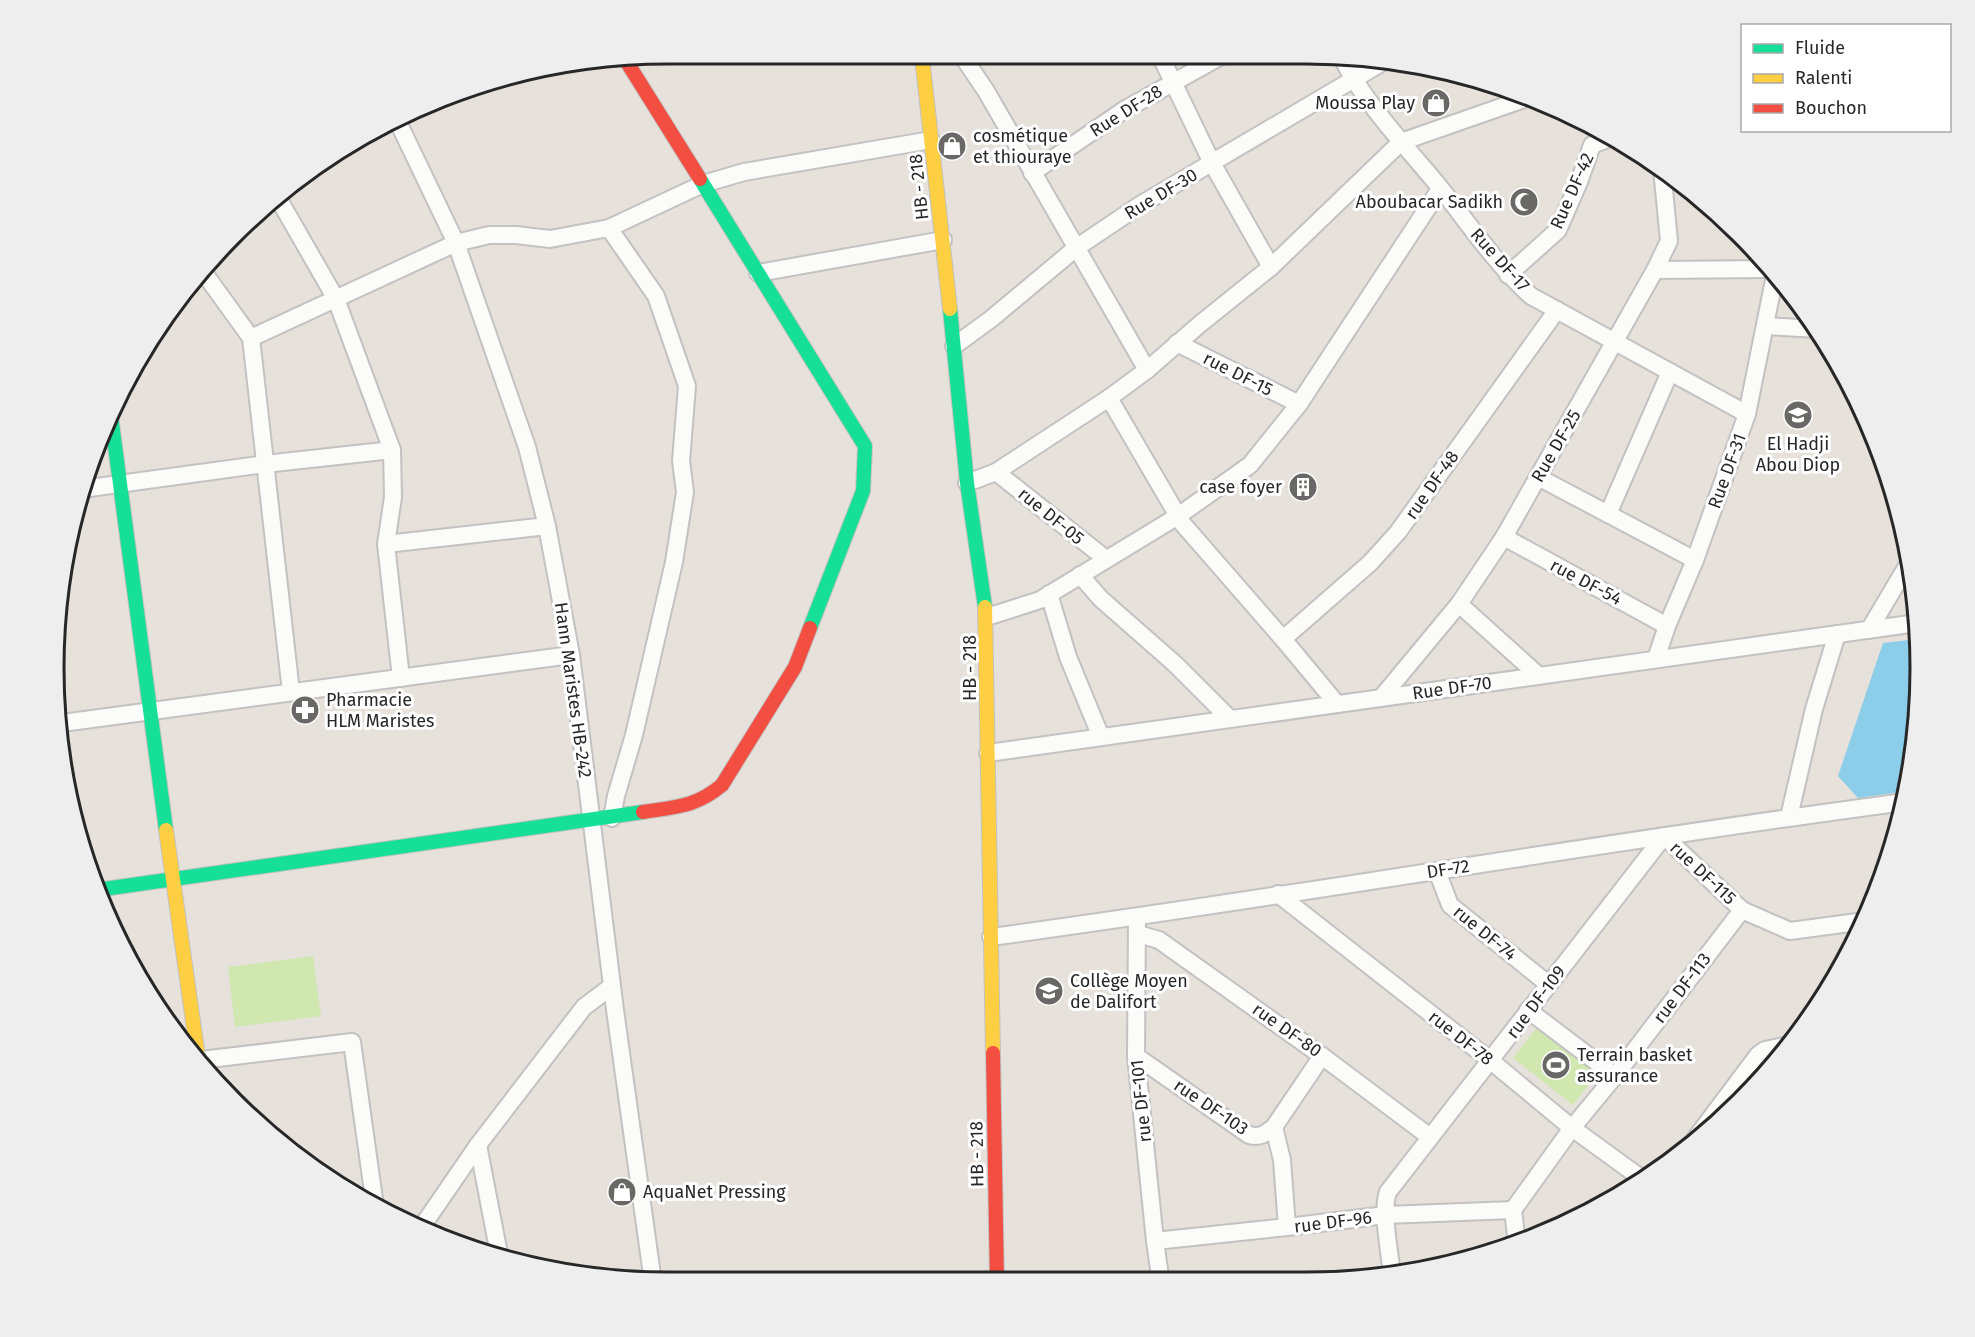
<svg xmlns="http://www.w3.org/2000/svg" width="1975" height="1337" font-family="'Fira Sans',sans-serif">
<rect width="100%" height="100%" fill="#e6e2db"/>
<!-- pitch -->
<g fill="#d0e7b0">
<polygon points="313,956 321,1016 235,1027 228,967"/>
<polygon points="1538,1026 1598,1073 1573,1105 1513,1058"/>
</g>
<!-- water -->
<polygon fill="#8cceea" points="1918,639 1921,668 1908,791 1858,798 1838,776 1883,643"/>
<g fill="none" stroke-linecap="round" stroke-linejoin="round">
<!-- street casing -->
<g stroke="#c3c1c1" stroke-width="20">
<g id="street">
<polyline points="1160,55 1212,163 1271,267"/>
<polyline points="963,57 986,91 1147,370"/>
<path d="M 1342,58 C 1367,107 1407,147 1442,190 C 1471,227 1496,264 1531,296 L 1747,414"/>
<polyline points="398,122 456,243 527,447 547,526 571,655 615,1010 653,1282"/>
<polyline points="1032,173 1124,110 1223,55"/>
<polyline points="278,198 336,299 392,450 393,497 386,544 401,678"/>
<polyline points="609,228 656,296 687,386 681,461 685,492 674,562 634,735 616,796 612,818"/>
<polyline points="1655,270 1770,269"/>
<polyline points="200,273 207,277 251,338 291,692"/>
<polyline points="758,273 943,240"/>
<polyline points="1508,275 1558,230 1579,182 1592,145 1613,137"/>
<polyline points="1765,326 1818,329"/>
<polyline points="251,338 456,243 489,235 516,235 550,239 609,228 703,184 744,172 931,140"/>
<polyline points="1177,343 1299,404"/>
<polyline points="954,346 991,319 1076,248 1140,205 1383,62"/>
<polyline points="1109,398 1182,523 1283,639 1337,704"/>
<polyline points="996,472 1106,559"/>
<polyline points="1538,477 1695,560"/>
<polyline points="967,483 996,472 1109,398 1147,370 1200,324 1271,267 1401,142 1524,99"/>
<polyline points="82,489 265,464 392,450"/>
<polyline points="1608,514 1670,372"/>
<polyline points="1504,537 1667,626"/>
<polyline points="386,544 547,526"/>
<polyline points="1080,575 1101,599 1175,664 1230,719"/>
<polyline points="1049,594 1068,657 1101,737"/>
<polyline points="1459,604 1539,676"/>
<polyline points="987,617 1040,600 1178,516 1250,465 1299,404 1440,189"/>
<polyline points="1869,630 1910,561"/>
<polyline points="1283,639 1370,563 1398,532 1557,310"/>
<polyline points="1656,659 1667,626 1695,560 1747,414 1775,275"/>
<polyline points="1381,698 1459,604 1504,537 1655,270 1669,241 1662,169"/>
<polyline points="62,723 571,655"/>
<polyline points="988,753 1917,623"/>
<polyline points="1789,817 1814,709 1837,634"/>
<polyline points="1437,871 1450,905 1548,984"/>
<polyline points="1278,894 1491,1061 1572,1128 1645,1181"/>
<polyline points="1137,917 1136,1056 1155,1241 1161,1283"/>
<polyline points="1138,934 1159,940 1322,1056 1430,1137"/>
<path d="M 991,937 C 1296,896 1599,842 1905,802"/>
<polyline points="1528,1010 1615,1076"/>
<path d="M 1136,1056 L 1249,1135 C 1260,1138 1265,1134 1274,1127 L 1322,1056"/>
<polyline points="201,1060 352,1042 375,1206"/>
<polyline points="1274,1127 1282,1160 1287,1227"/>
<polyline points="1692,1143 1758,1055 1765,1050 1789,1045"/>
<polyline points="478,1145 499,1254"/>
<polyline points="1513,1210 1572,1128 1615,1076 1742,910"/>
<polyline points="1513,1210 1517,1244"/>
<polyline points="421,1228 478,1145 584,1007 612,986"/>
<polyline points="1155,1241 1287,1227 1386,1215 1513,1210"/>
<path d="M 1392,1275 C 1390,1253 1381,1211 1388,1192 L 1664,836 L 1742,910 L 1790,931 L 1865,921"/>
</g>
</g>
<!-- fast casing -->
<g stroke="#c3c1c1" stroke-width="16">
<g id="fast">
<polyline points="700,179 865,446 863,491 810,628"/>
<polyline points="950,309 967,483 985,607"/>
<polyline points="111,416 166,830"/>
<polyline points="97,890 643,812"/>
</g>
</g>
<!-- slow casing -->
<g stroke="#c3c1c1" stroke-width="16">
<g id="slow">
<polyline points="922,57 950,309"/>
<polyline points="985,607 993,1053"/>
<polyline points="166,830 198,1057"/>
</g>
</g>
<!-- jam casing -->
<g stroke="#c3c1c1" stroke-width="16">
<g id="jam">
<polyline points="625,59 700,179"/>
<path d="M 643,812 C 675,807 696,807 722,785 L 795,667 L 810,628"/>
<polyline points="993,1053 997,1283"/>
</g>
</g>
<!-- street -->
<use href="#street" stroke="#fbfbfa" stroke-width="16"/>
<!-- fast -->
<use href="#fast" stroke="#16e098" stroke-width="14"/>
<!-- slow -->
<use href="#slow" stroke="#ffcf43" stroke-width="14"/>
<!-- jam -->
<use href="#jam" stroke="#f24e42" stroke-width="14"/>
</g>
<!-- icons -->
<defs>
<g id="shop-disc" transform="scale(1.5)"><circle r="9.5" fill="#6a6866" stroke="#fff"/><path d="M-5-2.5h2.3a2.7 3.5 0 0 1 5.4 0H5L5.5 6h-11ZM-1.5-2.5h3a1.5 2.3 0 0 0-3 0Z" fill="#fff"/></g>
<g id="mosque-disc" transform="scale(1.5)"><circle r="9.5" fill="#6a6866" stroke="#fff"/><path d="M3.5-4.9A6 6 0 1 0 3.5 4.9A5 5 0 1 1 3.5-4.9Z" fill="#fff"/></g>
<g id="school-disc" transform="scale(1.5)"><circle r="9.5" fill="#6a6866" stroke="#fff"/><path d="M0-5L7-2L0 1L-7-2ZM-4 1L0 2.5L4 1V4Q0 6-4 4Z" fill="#fff"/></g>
<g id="building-disc" transform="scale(1.5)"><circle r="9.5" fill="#6a6866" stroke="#fff"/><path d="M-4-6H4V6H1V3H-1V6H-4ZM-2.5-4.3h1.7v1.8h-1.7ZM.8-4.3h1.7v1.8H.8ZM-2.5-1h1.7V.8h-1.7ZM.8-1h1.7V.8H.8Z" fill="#fff"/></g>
<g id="pharmacy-disc" transform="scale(1.5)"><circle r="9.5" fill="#6a6866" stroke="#fff"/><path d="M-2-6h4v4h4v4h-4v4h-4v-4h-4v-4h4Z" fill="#fff"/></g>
<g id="stadium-disc" transform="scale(1.5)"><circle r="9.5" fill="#6a6866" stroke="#fff"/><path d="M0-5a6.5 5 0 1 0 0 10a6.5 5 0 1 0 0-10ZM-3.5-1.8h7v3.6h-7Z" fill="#fff"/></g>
</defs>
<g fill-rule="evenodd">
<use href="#shop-disc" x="1436" y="103"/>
<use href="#shop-disc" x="952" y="146"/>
<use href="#mosque-disc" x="1524" y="202"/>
<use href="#school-disc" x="1798" y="415"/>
<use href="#building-disc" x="1303" y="487"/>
<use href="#pharmacy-disc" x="305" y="710"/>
<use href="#school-disc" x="1049" y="991"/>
<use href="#stadium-disc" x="1556" y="1065"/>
<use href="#shop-disc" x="622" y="1192"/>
</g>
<g text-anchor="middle" stroke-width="6" stroke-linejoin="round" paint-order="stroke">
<!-- poi labels -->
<g font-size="18" fill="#272727" stroke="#fff" text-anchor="start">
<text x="1415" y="109" text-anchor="end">Moussa Play</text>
<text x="973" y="142">cosmétique<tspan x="973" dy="21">et thiouraye</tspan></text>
<text x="1503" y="208" text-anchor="end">Aboubacar Sadikh</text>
<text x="1798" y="450" text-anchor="middle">El Hadji<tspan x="1798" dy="21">Abou Diop</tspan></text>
<text x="1282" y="493" text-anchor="end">case foyer</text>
<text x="326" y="706">Pharmacie<tspan x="326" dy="21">HLM Maristes</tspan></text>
<text x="1070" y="987">Collège Moyen<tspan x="1070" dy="21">de Dalifort</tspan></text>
<text x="1577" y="1061">Terrain basket<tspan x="1577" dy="21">assurance</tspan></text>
<text x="643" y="1198">AquaNet Pressing</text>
</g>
<!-- street labels -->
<g font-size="18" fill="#272727" stroke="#fff">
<text transform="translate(1126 111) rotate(-32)" y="6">Rue DF-28</text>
<text transform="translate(919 187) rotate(-96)" y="6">HB - 218</text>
<text transform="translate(1572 191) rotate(-66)" y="6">Rue DF-42</text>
<text transform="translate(1161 194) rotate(-31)" y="6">Rue DF-30</text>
<text transform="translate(1500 260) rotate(48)" y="6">Rue DF-17</text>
<text transform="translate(1238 374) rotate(27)" y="6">rue DF-15</text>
<text transform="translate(1556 446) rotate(-60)" y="6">Rue DF-25</text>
<text transform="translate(1727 471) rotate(-70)" y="6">Rue DF-31</text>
<text transform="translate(1432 485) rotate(-55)" y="6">rue DF-48</text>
<text transform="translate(1051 516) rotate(39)" y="6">rue DF-05</text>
<text transform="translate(1586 582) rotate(28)" y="6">rue DF-54</text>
<text transform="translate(970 668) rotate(-90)" y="6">HB - 218</text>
<text transform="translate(1452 688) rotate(-8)" y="6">Rue DF-70</text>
<text transform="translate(573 690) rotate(82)" y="6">Hann Maristes HB-242</text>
<text transform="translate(1448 869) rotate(-9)" y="6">DF-72</text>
<text transform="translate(1703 873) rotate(43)" y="6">rue DF-115</text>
<text transform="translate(1485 933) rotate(39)" y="6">rue DF-74</text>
<text transform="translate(1682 988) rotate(-53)" y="6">rue DF-113</text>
<text transform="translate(1536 1002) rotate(-53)" y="6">rue DF-109</text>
<text transform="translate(1287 1030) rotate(35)" y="6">rue DF-80</text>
<text transform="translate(1461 1038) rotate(38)" y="6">rue DF-78</text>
<text transform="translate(1141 1101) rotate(-96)" y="6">rue DF-101</text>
<text transform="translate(1211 1107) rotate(34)" y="6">rue DF-103</text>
<text transform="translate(977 1154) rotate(-91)" y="6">HB - 218</text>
<text transform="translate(1333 1222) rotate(-7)" y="6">rue DF-96</text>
</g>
</g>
<!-- crop -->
<path d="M0 0H1975V1337H0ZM668 64H1306A604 604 0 0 1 1910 668V668A604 604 0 0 1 1306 1272H668A604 604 0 0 1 64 668V668A604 604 0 0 1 668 64Z" fill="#eee" fill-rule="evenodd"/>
<path fill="none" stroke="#272727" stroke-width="3" d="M668 64H1306A604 604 0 0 1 1910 668V668A604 604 0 0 1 1306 1272H668A604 604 0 0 1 64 668V668A604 604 0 0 1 668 64Z"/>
<!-- legend -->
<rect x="1741" y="24" width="210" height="108" fill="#ffffff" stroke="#a9a9a9" stroke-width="1.5"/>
<rect x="1753" y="44" width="30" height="9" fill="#16e098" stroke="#a9a9a9" stroke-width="1.5"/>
<text x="1795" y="54" font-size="18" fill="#272727">Fluide</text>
<rect x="1753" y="74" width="30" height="9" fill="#ffcf43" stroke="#a9a9a9" stroke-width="1.5"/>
<text x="1795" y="84" font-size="18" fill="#272727">Ralenti</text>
<rect x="1753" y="104" width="30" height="9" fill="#f24e42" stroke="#a9a9a9" stroke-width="1.5"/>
<text x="1795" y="114" font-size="18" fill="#272727">Bouchon</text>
</svg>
